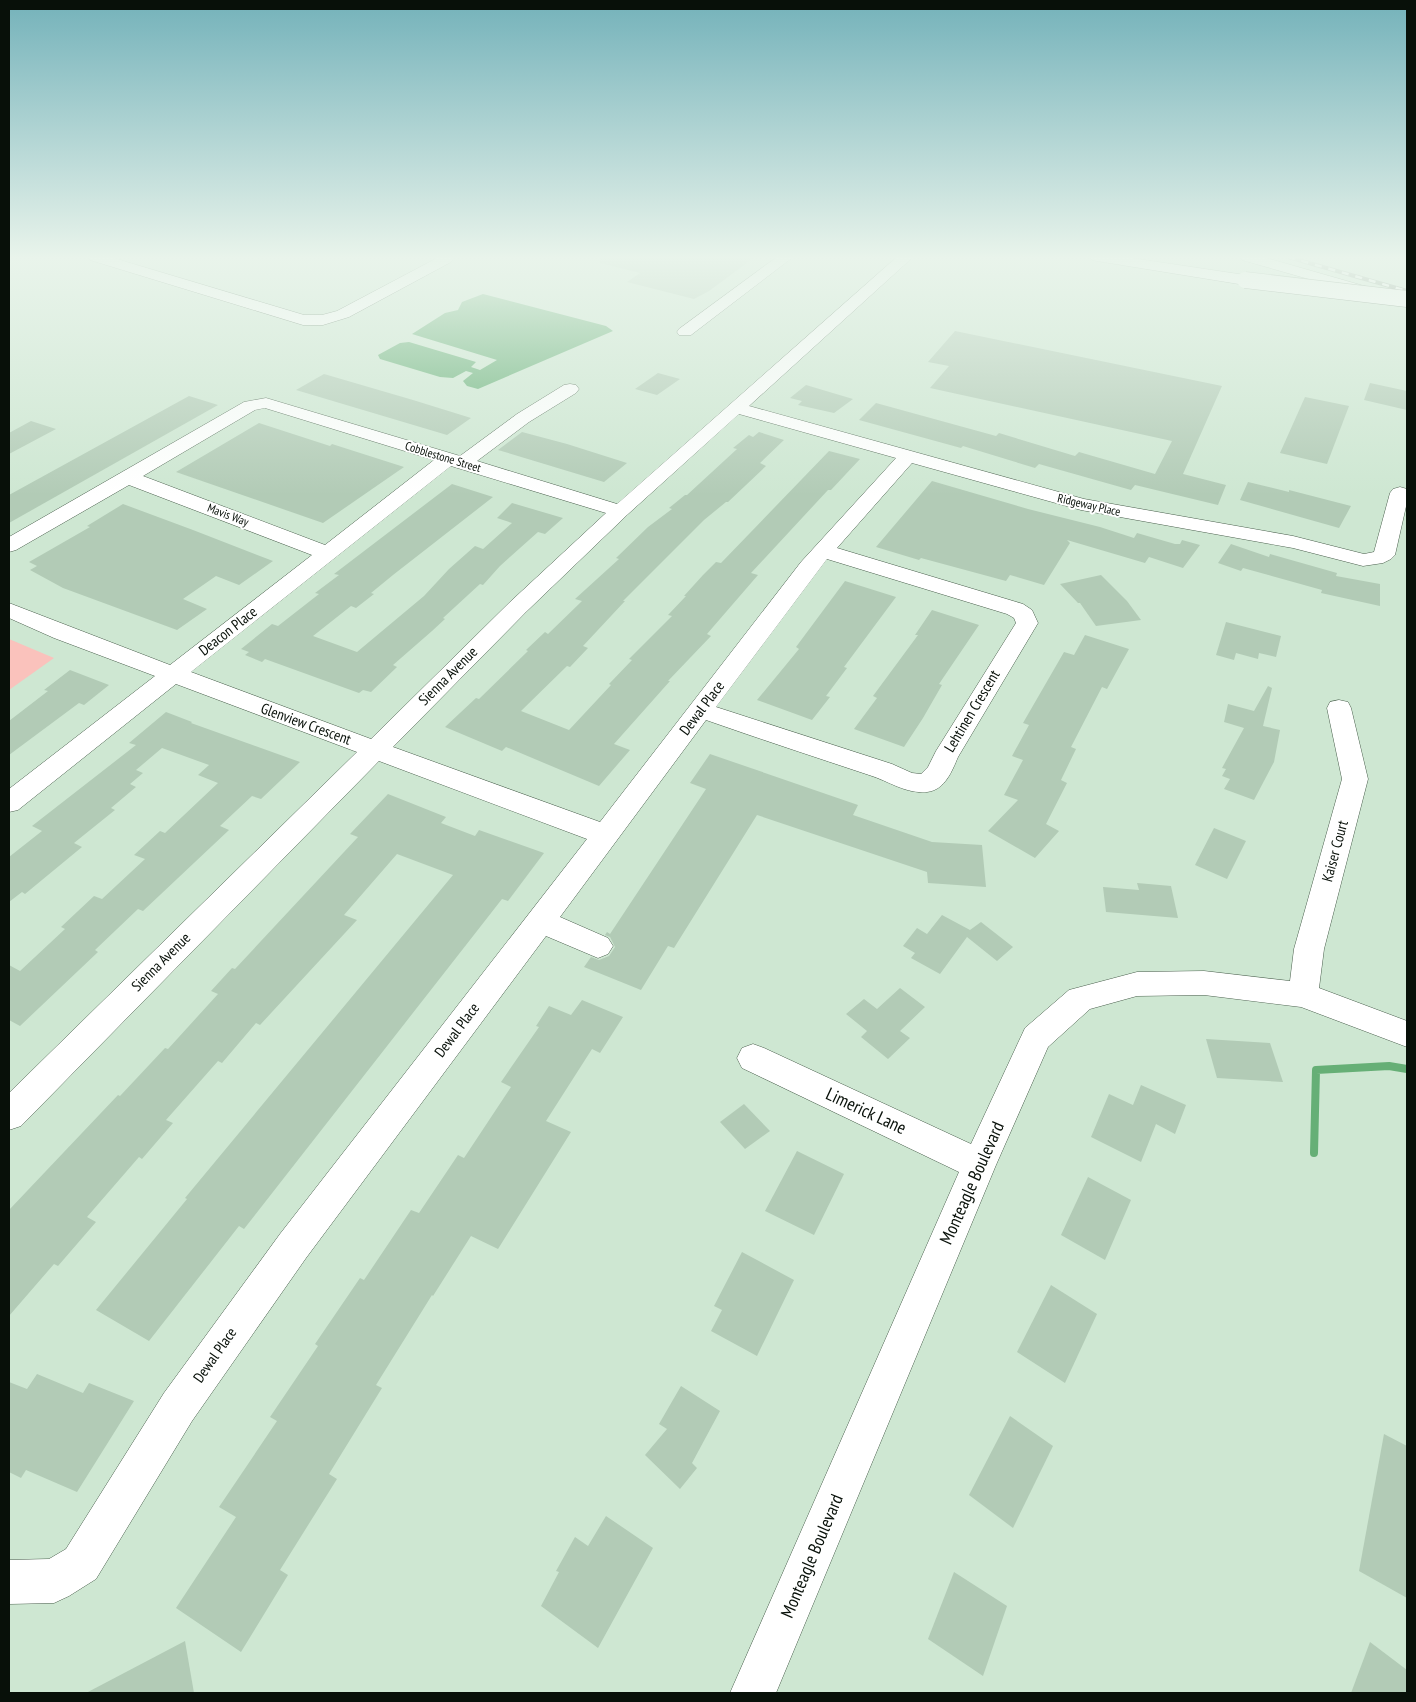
<svg xmlns="http://www.w3.org/2000/svg" width="1416" height="1702" font-family="'PT Sans Narrow',sans-serif">
<rect width="100%" height="100%" fill="#cee7d2"/>
<!-- green -->
<polygon fill="#fac2bc" points="9,639 54,658 9,690"/>
<!-- water -->
<polygon fill="#66af76" points="483,294 606,326 613,331 478,389 467,386 463,381 473,373 466,371 453,378 440,377 380,359 378,355 400,343 409,342 476,362 471,367 480,370 497,360 412,334 445,313 458,310 462,302"/>
<g fill="none" stroke-linecap="round" stroke-linejoin="round">
<!-- stream -->
<polyline stroke="#66af76" stroke-width="8" points="1314,1153 1316,1070 1389,1066 1407,1069"/>
</g>
<!-- building -->
<g fill="#b2cbb6">
<polygon points="600,257 755,257 709,291 694,299 627,282 640,273 600,263"/>
<polygon points="955,331 1222,386 1183,474 1226,485 1218,505 1135,485 1131,490 1039,464 1035,468 963,446 961,448 859,420 876,403 996,436 999,433 1075,456 1079,452 1155,474 1172,441 930,388 949,366 928,362"/>
<polygon points="658,373 680,379 657,395 635,389"/>
<polygon points="324,374 413,400 471,418 447,435 296,390"/>
<polygon points="1370,383 1407,391 1407,410 1364,400"/>
<polygon points="806,385 853,399 834,413 798,405 802,401 790,398"/>
<polygon points="189,396 218,405 9,523 9,495"/>
<polygon points="1305,397 1349,406 1327,464 1280,453"/>
<polygon points="31,421 56,429 9,454 9,433"/>
<polygon points="259,423 330,446 332,444 404,467 323,523 176,472"/>
<polygon points="522,432 567,444 627,463 604,482 498,450"/>
<polygon points="759,432 784,440 760,463 766,466 728,502 726,502 704,520 623,601 625,601 583,646 588,648 570,667 567,666 521,711 569,730 611,685 609,684 632,660 629,659 672,616 668,615 686,596 684,596 703,575 716,562 721,563 829,451 860,459 831,490 828,490 751,573 758,575 707,634 711,636 668,681 670,681 614,744 630,750 599,786 506,747 502,751 445,727 476,698 479,699 528,651 526,650 545,632 548,634 582,601 575,599 619,559 616,558 648,527 672,509 669,508 685,495 687,495 737,449 733,448 749,435 753,437"/>
<polygon points="932,481 1028,509 1100,527 1134,538 1137,533 1175,544 1180,544 1182,540 1200,545 1183,568 1149,557 1145,563 1067,540 1070,543 1044,585 1010,575 1006,581 921,558 919,560 876,547"/>
<polygon points="1248,482 1289,492 1289,490 1351,506 1339,528 1240,500"/>
<polygon points="452,484 493,497 393,575 371,593 374,594 356,608 351,606 313,636 357,652 424,596 449,569 475,546 483,549 512,523 497,518 512,503 563,518 545,534 538,532 500,566 483,585 480,584 443,618 445,619 432,631 393,665 397,667 371,692 363,690 359,693 265,659 262,662 245,655 249,652 241,649 272,624 278,626 319,594 315,593 339,575 334,574"/>
<polygon points="123,504 193,530 273,561 239,585 216,576 183,599 207,609 177,630 63,588 30,570 37,566 29,562 90,527 87,526"/>
<polygon points="1231,544 1269,557 1270,554 1337,573 1336,576 1380,584 1380,606 1321,593 1322,590 1243,568 1241,571 1218,563"/>
<polygon points="1101,575 1127,601 1141,620 1096,626 1080,603 1078,603 1060,584"/>
<polygon points="845,581 896,597 844,667 847,668 826,696 830,697 812,720 757,700 799,649 796,647"/>
<polygon points="932,610 979,625 939,684 942,685 923,718 904,747 854,729 877,698 873,696 918,635 915,635"/>
<polygon points="1226,622 1281,636 1276,657 1259,653 1258,659 1236,653 1234,660 1216,655"/>
<polygon points="1085,635 1129,649 1107,689 1102,687 1071,747 1076,749 1061,780 1067,783 1046,824 1059,831 1035,858 988,831 1018,800 1004,795 1023,760 1012,756 1029,725 1023,723 1064,652 1074,655"/>
<polygon points="70,670 109,685 84,705 79,703 9,755 9,721 48,691 44,690"/>
<polygon points="1268,686 1272,688 1263,726 1280,730 1274,762 1254,800 1224,789 1230,779 1222,776 1226,769 1222,768 1244,728 1224,722 1228,704 1254,711"/>
<polygon points="166,712 192,722 191,723 300,762 261,799 252,796 220,826 229,830 143,911 138,909 95,950 98,952 20,1026 9,1020 9,965 20,971 65,929 61,927 94,896 102,899 145,859 134,855 160,831 165,833 218,783 198,775 209,765 162,748 136,770 143,773 130,784 136,787 111,808 115,810 74,843 82,847 25,894 22,892 9,902 9,857 42,831 32,826 136,745 129,743"/>
<polygon points="710,754 858,805 853,815 932,842 982,845 986,887 928,883 927,872 757,815 674,948 668,946 641,990 584,967 591,957 599,960 609,956 615,947 610,937 605,935 607,932 610,934 706,789 690,783"/>
<polygon points="388,794 446,817 441,823 475,836 479,830 544,853 508,901 502,899 244,1229 239,1226 149,1341 96,1310 187,1199 185,1198 453,875 397,854 344,915 357,920 260,1025 256,1023 222,1063 218,1061 166,1120 173,1123 142,1159 139,1157 87,1217 96,1222 58,1266 54,1264 9,1316 9,1210 118,1095 120,1096 165,1048 168,1049 218,994 211,991 232,968 235,969 358,837 350,834"/>
<polygon points="1214,828 1246,841 1227,879 1195,865"/>
<polygon points="1137,883 1171,886 1178,918 1106,912 1103,887 1139,890"/>
<polygon points="942,915 970,930 981,922 1013,947 997,961 967,937 940,974 911,958 915,953 903,946 917,928 927,934"/>
<polygon points="900,988 925,1007 900,1031 910,1038 888,1059 861,1037 867,1031 846,1014 864,999 877,1009"/>
<polygon points="582,1000 623,1017 600,1053 592,1049 546,1121 571,1132 498,1249 471,1236 433,1296 432,1295 376,1385 382,1388 329,1474 337,1479 280,1570 288,1575 241,1652 176,1608 236,1517 219,1507 277,1421 270,1417 318,1346 315,1344 360,1278 364,1280 411,1210 419,1213 458,1155 464,1158 511,1087 501,1082 539,1027 536,1026 549,1006 571,1015"/>
<polygon points="1206,1039 1270,1043 1283,1082 1217,1078"/>
<polygon points="1141,1085 1186,1105 1175,1134 1156,1124 1141,1162 1091,1137 1109,1094 1133,1105"/>
<polygon points="744,1104 770,1131 745,1149 720,1122"/>
<polygon points="797,1151 844,1174 814,1235 765,1211"/>
<polygon points="1088,1177 1131,1200 1105,1260 1061,1235"/>
<polygon points="742,1252 794,1280 757,1356 711,1331 722,1310 714,1306"/>
<polygon points="1051,1285 1097,1314 1065,1383 1017,1352"/>
<polygon points="37,1374 83,1393 89,1383 134,1401 77,1492 26,1470 21,1478 9,1472 9,1382 27,1389"/>
<polygon points="681,1386 720,1411 692,1463 697,1468 680,1489 645,1455 667,1429 659,1424"/>
<polygon points="1010,1416 1053,1446 1013,1528 969,1495"/>
<polygon points="1384,1434 1407,1446 1407,1598 1359,1571"/>
<polygon points="606,1516 653,1548 598,1648 541,1606 559,1572 556,1571 575,1537 588,1546"/>
<polygon points="954,1572 1007,1606 983,1676 928,1639"/>
<polygon points="185,1641 194,1693 86,1693"/>
<polygon points="1370,1642 1407,1670 1407,1693 1351,1693"/>
</g>
<g fill="none" stroke-linecap="round" stroke-linejoin="round">
<!-- minor casing -->
<g stroke="#4a5f4d" stroke-width="1">
<g id="minor">
<polygon points="88,257 110,257 304,315 322,315 337,311 439,257 452,257 453,259 451,262 349,317 323,325 303,325 90,260"/>
<polygon points="777,257 793,257 691,335 679,335 677,332 679,329"/>
<path d="M 897,257 L 913,257 L 749,406 L 1084,499 L 1293,536 L 1364,554 L 1374,552 L 1390,493 L 1393,489 L 1400,487 L 1407,489 L 1407,502 L 1395,555 L 1391,559 L 1383,563 L 1363,566 L 1293,548 L 1081,510 L 912,463 L 837,548 L 1023,604 L 1032,610 L 1038,623 L 958,757 C 952,771 945,790 927,792 C 905,794 889,781 869,775 C 815,757 760,739 706,720 L 560,917 L 608,938 L 613,946 L 608,954 L 598,958 L 546,936 L 306,1258 L 192,1421 L 96,1579 L 69,1596 L 54,1603 L 9,1604 L 9,1560 L 49,1559 L 66,1549 L 164,1393 L 280,1234 L 587,839 L 379,761 L 21,1126 L 9,1130 L 9,1093 L 357,752 L 176,684 L 18,810 L 9,812 L 9,789 L 155,676 L 54,638 L 9,618 L 9,603 L 170,665 L 312,555 L 129,485 L 16,550 L 9,552 L 9,537 L 244,402 L 266,398 L 460,456 L 517,414 L 564,385 L 570,384 L 576,385 L 579,389 L 576,393 L 529,422 L 477,461 L 617,504 ZM 265,408 L 434,460 L 325,545 L 143,476 L 255,410 ZM 739,414 L 896,458 L 801,562 L 600,822 L 393,747 L 526,612 L 627,515 ZM 451,466 L 606,513 L 510,602 L 371,739 L 191,672 ZM 827,559 L 1007,614 L 1014,618 L 1016,623 L 936,751 L 928,767 L 921,774 L 912,773 L 892,764 L 716,707 Z"/>
<polygon points="1240,257 1263,257 1378,290 1381,293 1378,296 1368,296 1242,260"/>
<polygon points="1339,700 1348,702 1351,708 1368,779 1324,949 1319,988 1407,1021 1407,1047 1301,1007 1204,995 1137,996 1090,1009 1048,1047 996,1165 776,1693 730,1693 959,1172 742,1068 737,1058 742,1048 753,1044 764,1048 971,1144 1025,1028 1069,990 1137,972 1204,971 1290,981 1294,949 1342,779 1327,708 1330,702"/>
</g>
</g>
<!-- major casing -->
<g stroke="#4a5f4d" stroke-width="1">
<polygon id="major" points="1090,257 1125,257 1245,275 1250,277 1253,280 1250,283 1245,285 1097,261 1092,260"/>
</g>
<!-- minor -->
<use href="#minor" fill="#fff" fill-rule="evenodd"/>
<!-- major -->
<use href="#major" fill="#fff" fill-rule="evenodd"/>
<!-- rail casing -->
<g stroke="#728375" stroke-width="4">
<polyline id="rail" points="1288,257 1407,291"/>
</g>
<!-- rail -->
<use href="#rail" stroke="#fff" stroke-width="2.5" stroke-dasharray="7" stroke-linecap="butt"/>
<!-- major-bridge casing -->
<g stroke="#4a5f4d" stroke-width="17" stroke-linecap="butt">
<polyline id="major-bridge" points="1245,280 1407,299"/>
</g>
<!-- major-bridge -->
<use href="#major-bridge" stroke="#fff" stroke-width="16"/>
</g>
<!-- sky -->
<linearGradient id="sky" x2="0" y2="1"><stop stop-color="#74b2ba"/><stop offset="0.52" stop-color="#e9f4eb"/><stop offset="1" stop-color="#e9f4eb" stop-opacity="0"/></linearGradient>
<rect width="1416" height="495" fill="url(#sky)"/>
<g text-anchor="middle" stroke-width="4" stroke-linejoin="round" paint-order="stroke">
<!-- far-street labels -->
<g font-size="12" fill="#081009" stroke="#fff">
<text transform="translate(443 457) rotate(17)" y="4">Cobblestone Street</text>
<text transform="translate(1089 505) rotate(13)" y="4">Ridgeway Place</text>
<text transform="translate(228 515) rotate(21)" y="4">Mavis Way</text>
</g>
<!-- street labels -->
<g font-size="15" fill="#081009" stroke="#fff">
<text transform="translate(228 631) rotate(-38)" y="5">Deacon Place</text>
<text transform="translate(448 676) rotate(-45)" y="5">Sienna Avenue</text>
<text transform="translate(702 708) rotate(-53)" y="5">Dewal Place</text>
<text transform="translate(972 711) rotate(-59)" y="5">Lehtinen Crescent</text>
<text transform="translate(306 724) rotate(20)" y="5">Glenview Crescent</text>
<text transform="translate(1335 851) rotate(-75)" y="5">Kaiser Court</text>
<text transform="translate(161 962) rotate(-45)" y="5">Sienna Avenue</text>
<text transform="translate(457 1030) rotate(-53)" y="5">Dewal Place</text>
<text transform="translate(215 1355) rotate(-55)" y="5">Dewal Place</text>
</g>
<!-- near-street labels -->
<g font-size="18" fill="#081009" stroke="#fff">
<text transform="translate(866 1111) rotate(25)" y="6">Limerick Lane</text>
<text transform="translate(972 1183) rotate(-66)" y="6">Monteagle Boulevard</text>
<text transform="translate(812 1556) rotate(-67)" y="6">Monteagle Boulevard</text>
</g>
</g>
<!-- border -->
<rect width="1416" height="1702" fill="none" stroke="#081009" stroke-width="20"/>
</svg>
